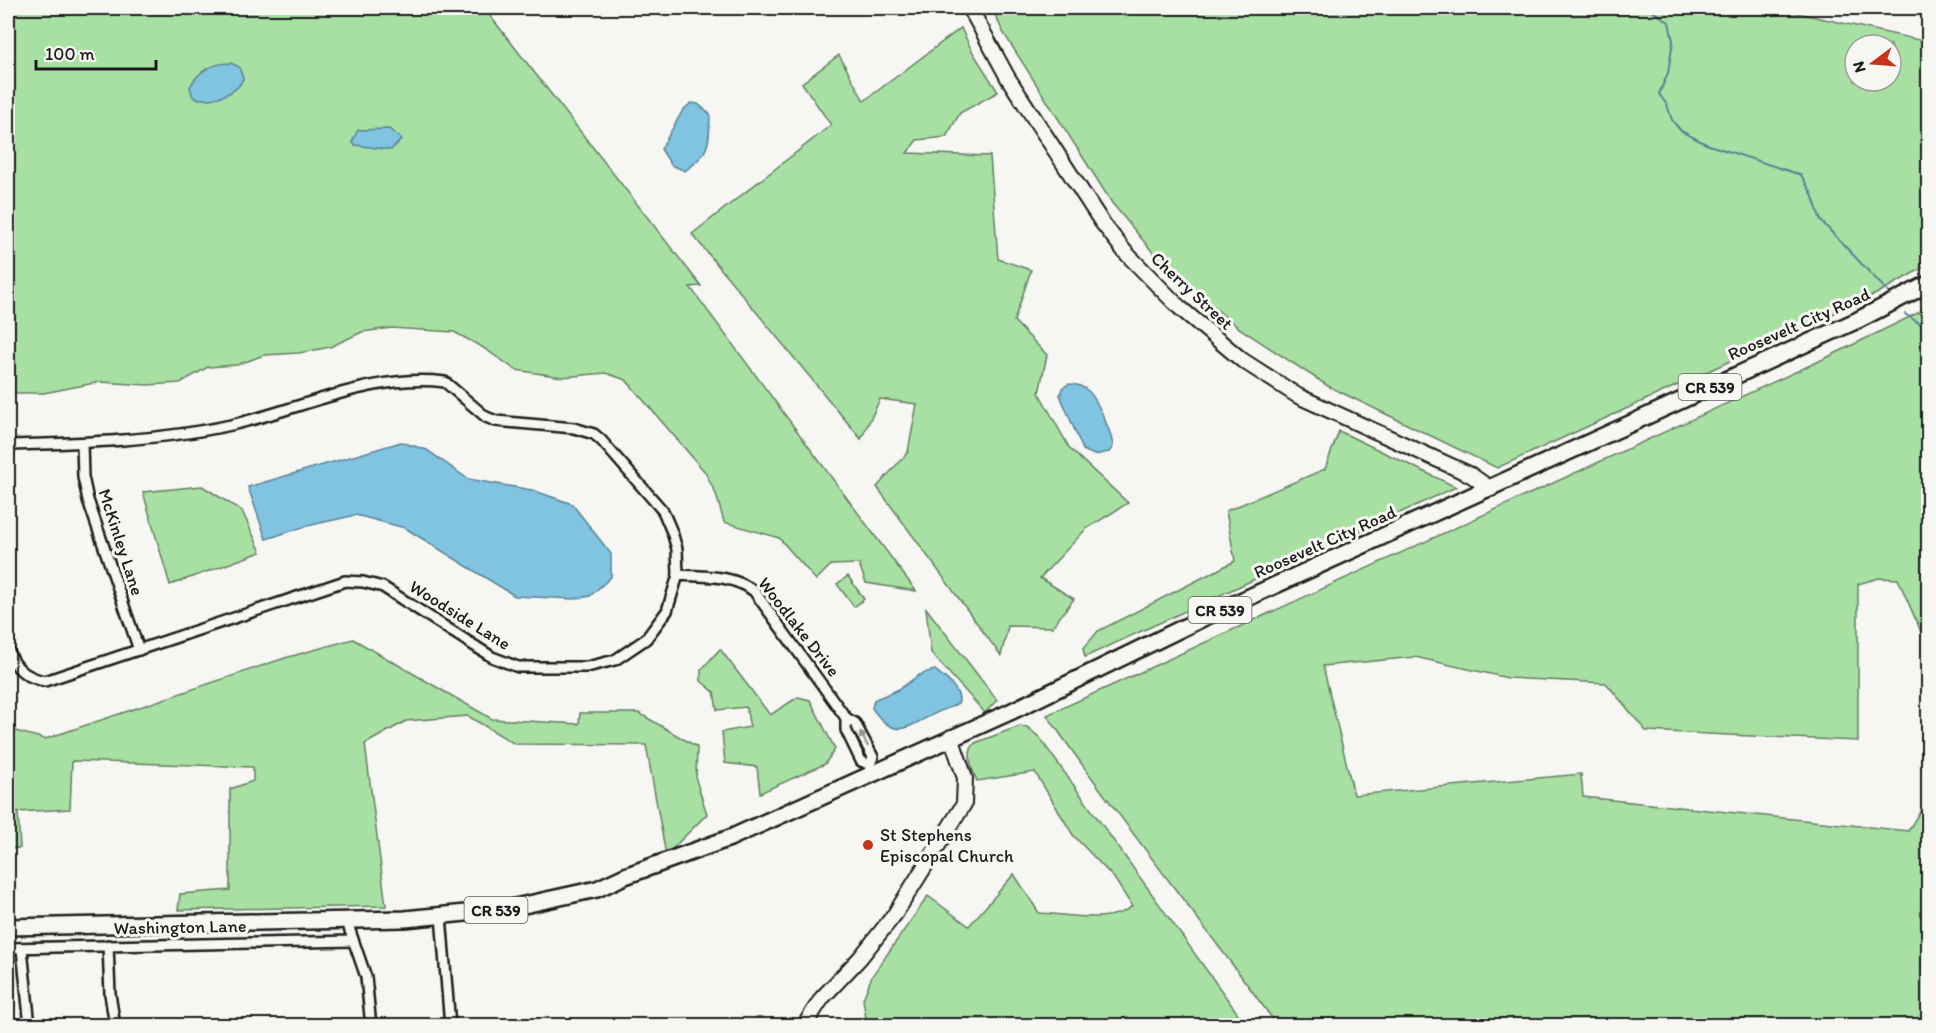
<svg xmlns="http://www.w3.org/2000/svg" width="1936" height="1033" font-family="Itim,sans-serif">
<rect width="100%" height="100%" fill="#f6f6f2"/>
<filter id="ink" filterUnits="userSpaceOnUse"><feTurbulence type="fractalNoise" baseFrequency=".0167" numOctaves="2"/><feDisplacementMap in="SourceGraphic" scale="12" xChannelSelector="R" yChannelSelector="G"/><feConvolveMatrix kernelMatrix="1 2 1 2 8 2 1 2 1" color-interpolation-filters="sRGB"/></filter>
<g filter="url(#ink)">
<!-- green -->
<g fill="#a8e0a4" stroke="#627e60" stroke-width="1.5" fill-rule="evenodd">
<polygon points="8,8 484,8 701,286 690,287 916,591 866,583 859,564 831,565 816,580 779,538 724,522 716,494 705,472 626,380 606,373 562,377 516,370 482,347 454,332 391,328 362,332 330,347 299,353 264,355 237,365 208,367 180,383 147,385 100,382 44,393 8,393"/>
<path d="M 992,8 L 1775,8 L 1928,42 L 1928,265 L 1876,294 L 1497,468 L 1328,386 L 1239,328 L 1166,268 L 1112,203 L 1003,32 ZM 1855,45 L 1891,45 L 1891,81 L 1855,81 Z"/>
<polygon points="961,28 972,51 998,92 960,113 946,137 917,140 907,153 990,156 998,259 1031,270 1014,321 1047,355 1039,393 1070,449 1128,503 1086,529 1040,578 1074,599 1052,627 1008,626 1001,656 877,487 908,452 917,404 880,399 861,439 692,234 831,125 802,83 839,55 864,101"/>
<path d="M 1928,308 L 1928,1025 L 1277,1025 C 1202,921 1120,821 1047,715 L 1828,357 ZM 1879,578 L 1898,579 L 1928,648 L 1924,805 L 1908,831 L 1583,797 L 1581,774 L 1354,795 L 1323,666 L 1415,657 L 1508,678 L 1606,683 L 1646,731 L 1858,741 L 1858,584 Z"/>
<polygon points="1339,431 1456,487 1085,657 1083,649 1098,631 1235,561 1226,511 1325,469"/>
<polygon points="202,486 242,511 261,552 170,585 143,492"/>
<polygon points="848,576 864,599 854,607 837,584"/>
<polygon points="926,608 997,700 985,713 931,653"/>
<polygon points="353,639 492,719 579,724 580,713 639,713 697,747 696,780 707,814 666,855 646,745 515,744 468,716 406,721 365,744 386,906 178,910 180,894 230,890 230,789 253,781 253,767 72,761 70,809 18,812 20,848 8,849 8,729 45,739 285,658"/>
<polygon points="720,649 770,715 798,697 810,700 835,749 825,764 760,793 757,767 725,763 722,732 750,727 746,707 717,710 714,692 701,681 701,670"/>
<path d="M 1020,726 L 1027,727 L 1039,737 L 1246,1025 L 867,1025 L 863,999 L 872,976 L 928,896 L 969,926 L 1014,874 L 1039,913 C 1066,914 1111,925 1132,906 L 1114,878 L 1073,835 L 1035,772 L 977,781 C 972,769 965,753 975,743 Z"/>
</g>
<!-- water -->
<g fill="#80c4e1" stroke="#588192" stroke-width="1.5">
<path d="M 231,63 L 239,67 L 243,78 C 238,95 208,103 193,97 L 190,87 C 198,71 213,63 231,63 Z"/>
<path d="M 691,103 L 698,104 L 710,114 C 709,144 711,152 685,171 L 671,165 L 661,149 L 683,110 Z"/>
<polygon points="389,129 402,139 391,150 355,145 352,142 358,130"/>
<path d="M 1069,384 C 1075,384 1082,386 1087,390 C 1096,396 1113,436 1113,447 L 1109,452 L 1094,455 L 1083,450 L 1060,395 L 1062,388 Z"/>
<polygon points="401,442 427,450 468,479 532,490 572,504 611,554 611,577 590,596 574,599 515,596 405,528 356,515 307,526 266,539 248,487"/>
<path d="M 935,670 C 945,678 960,688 959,702 C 952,708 946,708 938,712 C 910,724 897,744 872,708 L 874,700 C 883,695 893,693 901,688 C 914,679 919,673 935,670 Z"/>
</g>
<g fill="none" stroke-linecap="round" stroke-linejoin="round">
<!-- stream -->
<g stroke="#588192" stroke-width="2">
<polyline points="1648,8 1669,22 1673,41 1668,73 1659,94 1667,105 1672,120 1681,131 1706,144 1801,175 1812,194 1821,221 1892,296"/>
<polyline points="1905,314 1928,329"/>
</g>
<!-- street casing -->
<g stroke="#1c1c1c" stroke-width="14">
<g id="street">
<polyline points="82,443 83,477 88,500 139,650"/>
<path d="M 8,445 C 81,443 158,441 231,425 C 302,409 371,373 445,382 L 486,417 L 496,421 L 574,428 L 594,434 L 601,440 L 663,511 L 672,532 L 677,549 L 678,575 L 667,611 L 646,639 L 615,660 L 587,667 L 518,667 L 492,657 L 383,587 L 363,582 L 345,581 L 45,681 C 25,677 15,669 8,649"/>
<path d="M 678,575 C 705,577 731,574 754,591 L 846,718 L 855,723 L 873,757 L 870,765 L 873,772"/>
<polyline points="846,718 846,730 861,761 870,765"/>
<polyline points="441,916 450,1026"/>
<polyline points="347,922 366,977 371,1026"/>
<polyline points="108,945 110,994 115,1026"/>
<polyline points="8,948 353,941"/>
<polyline points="22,949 30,1026"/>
</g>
</g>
<!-- secondary casing -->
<g stroke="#1c1c1c" stroke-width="18">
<g id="secondary">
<polyline points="970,8 1008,78 1101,221 1125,252 1179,307 1242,360 1298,396 1471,475 1491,489"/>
<polyline points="804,1026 822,998 860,958 895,914 964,804 965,778 951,737"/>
</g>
</g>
<!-- primary casing -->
<g stroke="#1c1c1c" stroke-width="20">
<polyline id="primary" points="8,927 405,919 506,909 597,889 625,876 730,838 1010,712 1201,619 1858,320 1928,284"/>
</g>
<!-- street -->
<use href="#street" stroke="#f6f6f2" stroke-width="9"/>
<!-- secondary -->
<use href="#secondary" stroke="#f6f6f2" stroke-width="14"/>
<!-- primary -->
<use href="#primary" stroke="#f6f6f2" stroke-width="15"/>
</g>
<!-- one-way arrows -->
<defs><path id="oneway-solid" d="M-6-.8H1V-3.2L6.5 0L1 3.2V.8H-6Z" transform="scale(1.5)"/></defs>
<use fill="#949492" href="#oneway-solid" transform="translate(864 739) rotate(-118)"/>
</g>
<!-- markers -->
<circle fill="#c8321e" stroke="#f6f6f2" stroke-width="2" cx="868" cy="845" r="6"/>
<g text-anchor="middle" stroke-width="6" stroke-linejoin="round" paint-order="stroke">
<!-- shield labels -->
<g fill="#f6f6f2" stroke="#5d5d5c" stroke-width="1.5">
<rect x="1678.5" y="374" width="63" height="26" rx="4.5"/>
<rect x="1188.5" y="597" width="63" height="26" rx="4.5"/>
<rect x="464.5" y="897" width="63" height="26" rx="4.5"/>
</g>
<g font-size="16" font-weight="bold" fill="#1c1c1c">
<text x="1710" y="393">CR 539</text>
<text x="1220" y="616">CR 539</text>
<text x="496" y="916">CR 539</text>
</g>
<!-- street labels -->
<g font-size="18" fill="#1c1c1c" stroke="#f6f6f2">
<text transform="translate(1192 291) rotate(43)" y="6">Cherry Street</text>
<text transform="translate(1799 324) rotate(-24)" y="6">Roosevelt City Road</text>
<text transform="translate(121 542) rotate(72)" y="6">McKinley Lane</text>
<text transform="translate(1325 542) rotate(-24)" y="6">Roosevelt City Road</text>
<text transform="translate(460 615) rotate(32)" y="6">Woodside Lane</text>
<text transform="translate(799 627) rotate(52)" y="6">Woodlake Drive</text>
<text transform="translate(180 927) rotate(-1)" y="6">Washington Lane</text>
</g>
<!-- poi labels -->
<g font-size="18" fill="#1c1c1c" stroke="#f6f6f2" text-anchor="start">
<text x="880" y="841">St Stephens<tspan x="880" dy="21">Episcopal Church</tspan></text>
</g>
</g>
<!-- margin -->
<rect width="1936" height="1033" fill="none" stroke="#f6f6f2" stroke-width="30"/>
<rect x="15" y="15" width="1906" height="1003" fill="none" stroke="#1c1c1c" stroke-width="2" filter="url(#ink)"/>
<!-- north arrow -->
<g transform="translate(1873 63) rotate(254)"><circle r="28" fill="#f6f6f2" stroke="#9f9f9c" stroke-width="1.5"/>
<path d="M0-4.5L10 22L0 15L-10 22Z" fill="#c8321e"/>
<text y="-9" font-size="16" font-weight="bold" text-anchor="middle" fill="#1c1c1c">N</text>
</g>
<!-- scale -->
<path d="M36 60v9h120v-9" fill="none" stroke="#1c1c1c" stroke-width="3"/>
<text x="45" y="60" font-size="18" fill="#1c1c1c" stroke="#f6f6f2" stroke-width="4.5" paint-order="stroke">100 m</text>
</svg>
